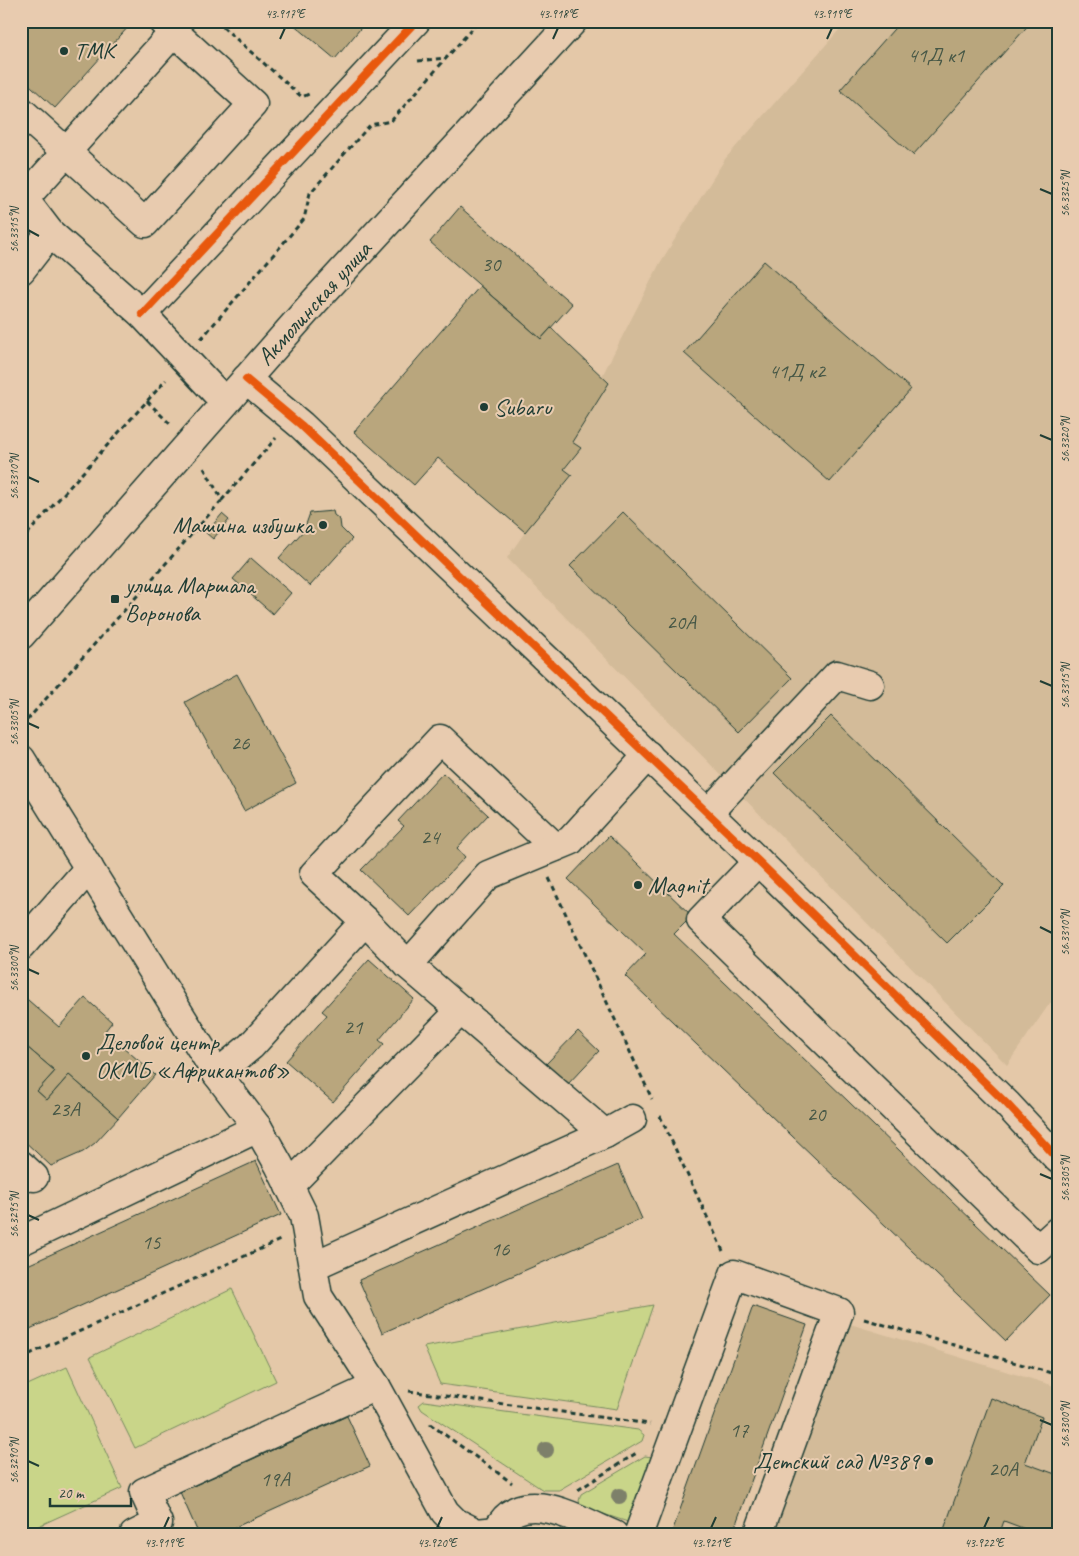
<svg xmlns="http://www.w3.org/2000/svg" width="1079" height="1556" font-family="Caveat,sans-serif">
<rect width="100%" height="100%" fill="#e4c8a8"/>
<filter id="ink" filterUnits="userSpaceOnUse"><feTurbulence type="fractalNoise" baseFrequency=".02" numOctaves="2"/><feDisplacementMap in="SourceGraphic" scale="10" xChannelSelector="R" yChannelSelector="G"/><feConvolveMatrix kernelMatrix="1 2 1 2 8 2 1 2 1" color-interpolation-filters="sRGB"/></filter>
<g filter="url(#ink)">
<!-- built -->
<g fill="#d3bb99">
<polygon points="847,21 1058,21 1058,1004 1050,1003 1007,1065 507,558 525,532 572,476 564,469 581,448 572,442 609,383 602,376 660,263 725,159"/>
<polygon points="850,1324 1058,1387 1058,1535 773,1535"/>
</g>
<!-- green -->
<g fill="#c9d589" stroke="#74895e">
<polygon points="232,1289 276,1381 135,1448 90,1357"/>
<polygon points="653,1305 617,1409 440,1384 424,1347"/>
<polygon points="67,1367 122,1488 21,1534 21,1388"/>
<polygon points="424,1401 638,1430 644,1435 642,1441 559,1490 543,1490 422,1410 419,1405"/>
<polygon points="645,1456 652,1457 654,1463 634,1518 628,1522 582,1507 579,1501 581,1494"/>
</g>
<!-- building -->
<g fill="#b9a67d" stroke="#1f3d34">
<polygon points="21,21 126,21 130,25 55,108 21,77"/>
<polygon points="293,21 363,21 365,23 335,59 292,23"/>
<polygon points="901,21 1032,21 913,155 840,90"/>
<polygon points="460,207 572,304 541,339 430,242"/>
<polygon points="764,261 911,389 830,482 684,353"/>
<polygon points="480,286 541,339 551,328 609,383 572,442 581,448 564,469 572,475 525,532 438,458 414,485 354,432"/>
<polygon points="333,511 334,515 340,520 341,528 352,539 310,586 279,558 304,530 310,513"/>
<polygon points="623,512 792,678 739,732 570,566"/>
<polygon points="222,514 229,520 213,539 206,533"/>
<polygon points="251,558 291,593 273,614 233,579"/>
<polygon points="237,674 296,783 244,811 185,702"/>
<polygon points="831,716 1004,886 947,943 774,773"/>
<polygon points="443,773 488,815 457,848 465,857 409,916 361,870 404,826 398,821"/>
<polygon points="609,836 692,916 674,934 1050,1295 1006,1341 625,976 646,954 568,879"/>
<polygon points="369,959 414,999 379,1040 384,1044 333,1102 286,1061 327,1015 322,1011"/>
<polygon points="21,994 59,1027 85,998 112,1022 105,1031 155,1075 118,1118 69,1075 47,1100 37,1091 55,1071 21,1042"/>
<polygon points="578,1031 599,1051 567,1085 546,1064"/>
<polygon points="21,1042 55,1071 37,1091 47,1100 69,1075 118,1118 95,1143 83,1152 51,1166 21,1138"/>
<polygon points="256,1161 281,1215 21,1333 21,1268"/>
<polygon points="618,1165 642,1219 382,1333 359,1280"/>
<polygon points="753,1306 807,1325 732,1535 671,1535"/>
<polygon points="991,1398 1042,1417 1025,1463 1058,1475 1058,1535 1041,1535 1004,1521 999,1535 942,1535"/>
<polygon points="347,1416 370,1466 218,1535 199,1535 180,1492"/>
</g>
<g fill="none" stroke-linecap="round" stroke-linejoin="round">
<!-- minor casing -->
<g stroke="#1f3d34" stroke-width="31">
<g id="minor">
<polyline points="21,111 145,223 253,104 162,21"/>
<polyline points="21,195 50,233 142,314 225,402"/>
<polyline points="25,198 174,32"/>
<polyline points="21,270 50,233"/>
<polyline points="142,314 416,21"/>
<polyline points="246,379 301,425 758,861 1007,1104 1058,1159"/>
<polyline points="21,759 217,1074 258,1128 279,1165 304,1216 318,1296 376,1386 445,1512 455,1522 477,1533 497,1531 496,1535"/>
<polyline points="708,813 837,675 870,685"/>
<polyline points="758,861 701,920 1038,1249 1058,1231"/>
<polyline points="365,921 314,874 440,739 555,847"/>
<polyline points="21,946 89,868"/>
<polyline points="408,965 605,1134"/>
<polyline points="217,1074 251,1046 365,921 408,965 488,875 570,841 648,755"/>
<polyline points="21,1165 34,1177"/>
<polyline points="289,1186 461,1010"/>
<polyline points="21,1241 258,1128"/>
<polyline points="313,1266 605,1134 632,1119"/>
<path d="M 497,1531 C 520,1482 580,1521 614,1535"/>
<polyline points="134,1535 158,1523 144,1492 376,1386"/>
<polyline points="638,1535 734,1274 839,1312 758,1535"/>
</g>
</g>
<!-- major casing -->
<g stroke="#1f3d34" stroke-width="31">
<polyline id="major" points="21,635 315,301 573,21"/>
</g>
<!-- path -->
<g stroke="#1f3d34" stroke-width="3" stroke-dasharray="5 4" stroke-linecap="butt">
<polyline points="216,21 302,97 309,94"/>
<polyline points="418,61 446,58"/>
<polyline points="201,339 304,219 310,193 370,125 391,121 479,21"/>
<polyline points="147,401 171,425"/>
<polyline points="204,468 222,500 276,438"/>
<polyline points="21,541 166,380"/>
<polyline points="21,727 222,500"/>
<polyline points="549,878 652,1099"/>
<polyline points="660,1116 723,1251"/>
<polyline points="864,1319 1058,1375"/>
<polyline points="21,1358 280,1240"/>
<polyline points="409,1391 650,1424"/>
<polyline points="430,1424 512,1483"/>
<polyline points="578,1490 638,1452"/>
</g>
<!-- minor -->
<use href="#minor" stroke="#e8cbaf" stroke-width="28"/>
<!-- major -->
<use href="#major" stroke="#e8cbaf" stroke-width="28"/>
<!-- cycleway casing -->
<g stroke="#e8cbaf" stroke-width="11">
<g id="cycleway">
<polyline points="142,314 416,21"/>
<polyline points="246,379 301,425 758,861 1007,1104 1058,1159"/>
</g>
</g>
<!-- cycleway -->
<use href="#cycleway" stroke="#e8590c" stroke-width="8"/>
</g>
<!-- trees -->
<g fill="#7d806a">
<circle cx="546" cy="1450" r="8"/>
<circle cx="619" cy="1496" r="8"/>
</g>
</g>
<!-- ticks -->
<path fill="none" stroke="#1f3d34" stroke-width="2" d="M 280,39 L 285,28M 553,39 L 558,28M 827,39 L 832,28M 1040,189 L 1052,194M 28,230 L 39,236M 1040,435 L 1052,440M 28,477 L 39,482M 1040,681 L 1052,686M 28,723 L 39,728M 1040,927 L 1052,933M 28,969 L 39,974M 1040,1174 L 1052,1179M 28,1215 L 39,1220M 1040,1420 L 1052,1425M 28,1461 L 39,1466M 164,1528 L 169,1517M 437,1528 L 442,1517M 711,1528 L 716,1517M 984,1528 L 989,1517"/>
<!-- markers -->
<g fill="#1f3d34" stroke="#e8cbaf" stroke-width="2">
<circle cx="64" cy="51" r="5"/>
<circle cx="484" cy="407" r="5"/>
<circle cx="323" cy="525" r="5"/>
<rect x="110" y="594" width="10" height="10" rx="2.5"/>
<circle cx="638" cy="885" r="5"/>
<circle cx="86" cy="1056" r="5"/>
<circle cx="929" cy="1461" r="5"/>
</g>
<g text-anchor="middle" stroke-width="4" stroke-linejoin="round" paint-order="stroke">
<!-- number labels -->
<g font-size="21" fill="#465746">
<text x="936" y="62">41Д к1</text>
<text x="491" y="271">30</text>
<text x="797" y="378">41Д к2</text>
<text x="681" y="629">20А</text>
<text x="240" y="750">26</text>
<text x="430" y="844">24</text>
<text x="353" y="1034">21</text>
<text x="65" y="1116">23А</text>
<text x="816" y="1121">20</text>
<text x="151" y="1249">15</text>
<text x="500" y="1256">16</text>
<text x="739" y="1437">17</text>
<text x="1003" y="1476">20А</text>
<text x="275" y="1486">19А</text>
</g>
<!-- poi labels -->
<g font-size="24" fill="#1f3d34" stroke="#e8cbaf" text-anchor="start">
<text x="74" y="59">ТМК</text>
<text x="494" y="415">Subaru</text>
<text x="313" y="533" text-anchor="end">Машина избушка</text>
<text x="125" y="593">улица Маршала<tspan x="125" dy="28">Воронова</tspan></text>
<text x="648" y="893">Magnit</text>
<text x="96" y="1050">Деловой центр<tspan x="96" dy="28">ОКМБ «Африкантов»</tspan></text>
<text x="919" y="1469" text-anchor="end">Детский сад №389</text>
</g>
<!-- street labels -->
<g font-size="24" fill="#1f3d34" stroke="#e8cbaf">
<text transform="translate(314 303) rotate(-48)" y="8">Акмолинская улица</text>
</g>
</g>
<!-- margin -->
<rect width="1079" height="1556" fill="none" stroke="#e8cbaf" stroke-width="55"/>
<!-- scale -->
<path d="M50 1498v8h81v-8" fill="none" stroke="#1f3d34" stroke-width="2.5"/>
<text x="58" y="1498" font-size="15" fill="#1f3d34" stroke="#e8cbaf" stroke-width="4" paint-order="stroke">20 m</text>
<rect x="28" y="28" width="1024" height="1500" fill="none" stroke="#1f3d34" stroke-width="2"/>
<g font-size="12" text-anchor="middle" fill="#1f3d34">
<text x="285" y="18">43.917°E</text>
<text x="558" y="18">43.918°E</text>
<text x="832" y="18">43.919°E</text>
<text transform="translate(1065 194) rotate(-90)" y="4">56.3325°N</text>
<text transform="translate(14 230) rotate(-90)" y="4">56.3315°N</text>
<text transform="translate(1065 440) rotate(-90)" y="4">56.3320°N</text>
<text transform="translate(14 477) rotate(-90)" y="4">56.3310°N</text>
<text transform="translate(1065 686) rotate(-90)" y="4">56.3315°N</text>
<text transform="translate(14 723) rotate(-90)" y="4">56.3305°N</text>
<text transform="translate(1065 933) rotate(-90)" y="4">56.3310°N</text>
<text transform="translate(14 969) rotate(-90)" y="4">56.3300°N</text>
<text transform="translate(1065 1179) rotate(-90)" y="4">56.3305°N</text>
<text transform="translate(14 1215) rotate(-90)" y="4">56.3295°N</text>
<text transform="translate(1065 1425) rotate(-90)" y="4">56.3300°N</text>
<text transform="translate(14 1461) rotate(-90)" y="4">56.3290°N</text>
<text x="164" y="1547">43.919°E</text>
<text x="437" y="1547">43.920°E</text>
<text x="711" y="1547">43.921°E</text>
<text x="984" y="1547">43.922°E</text>
</g>
</svg>
